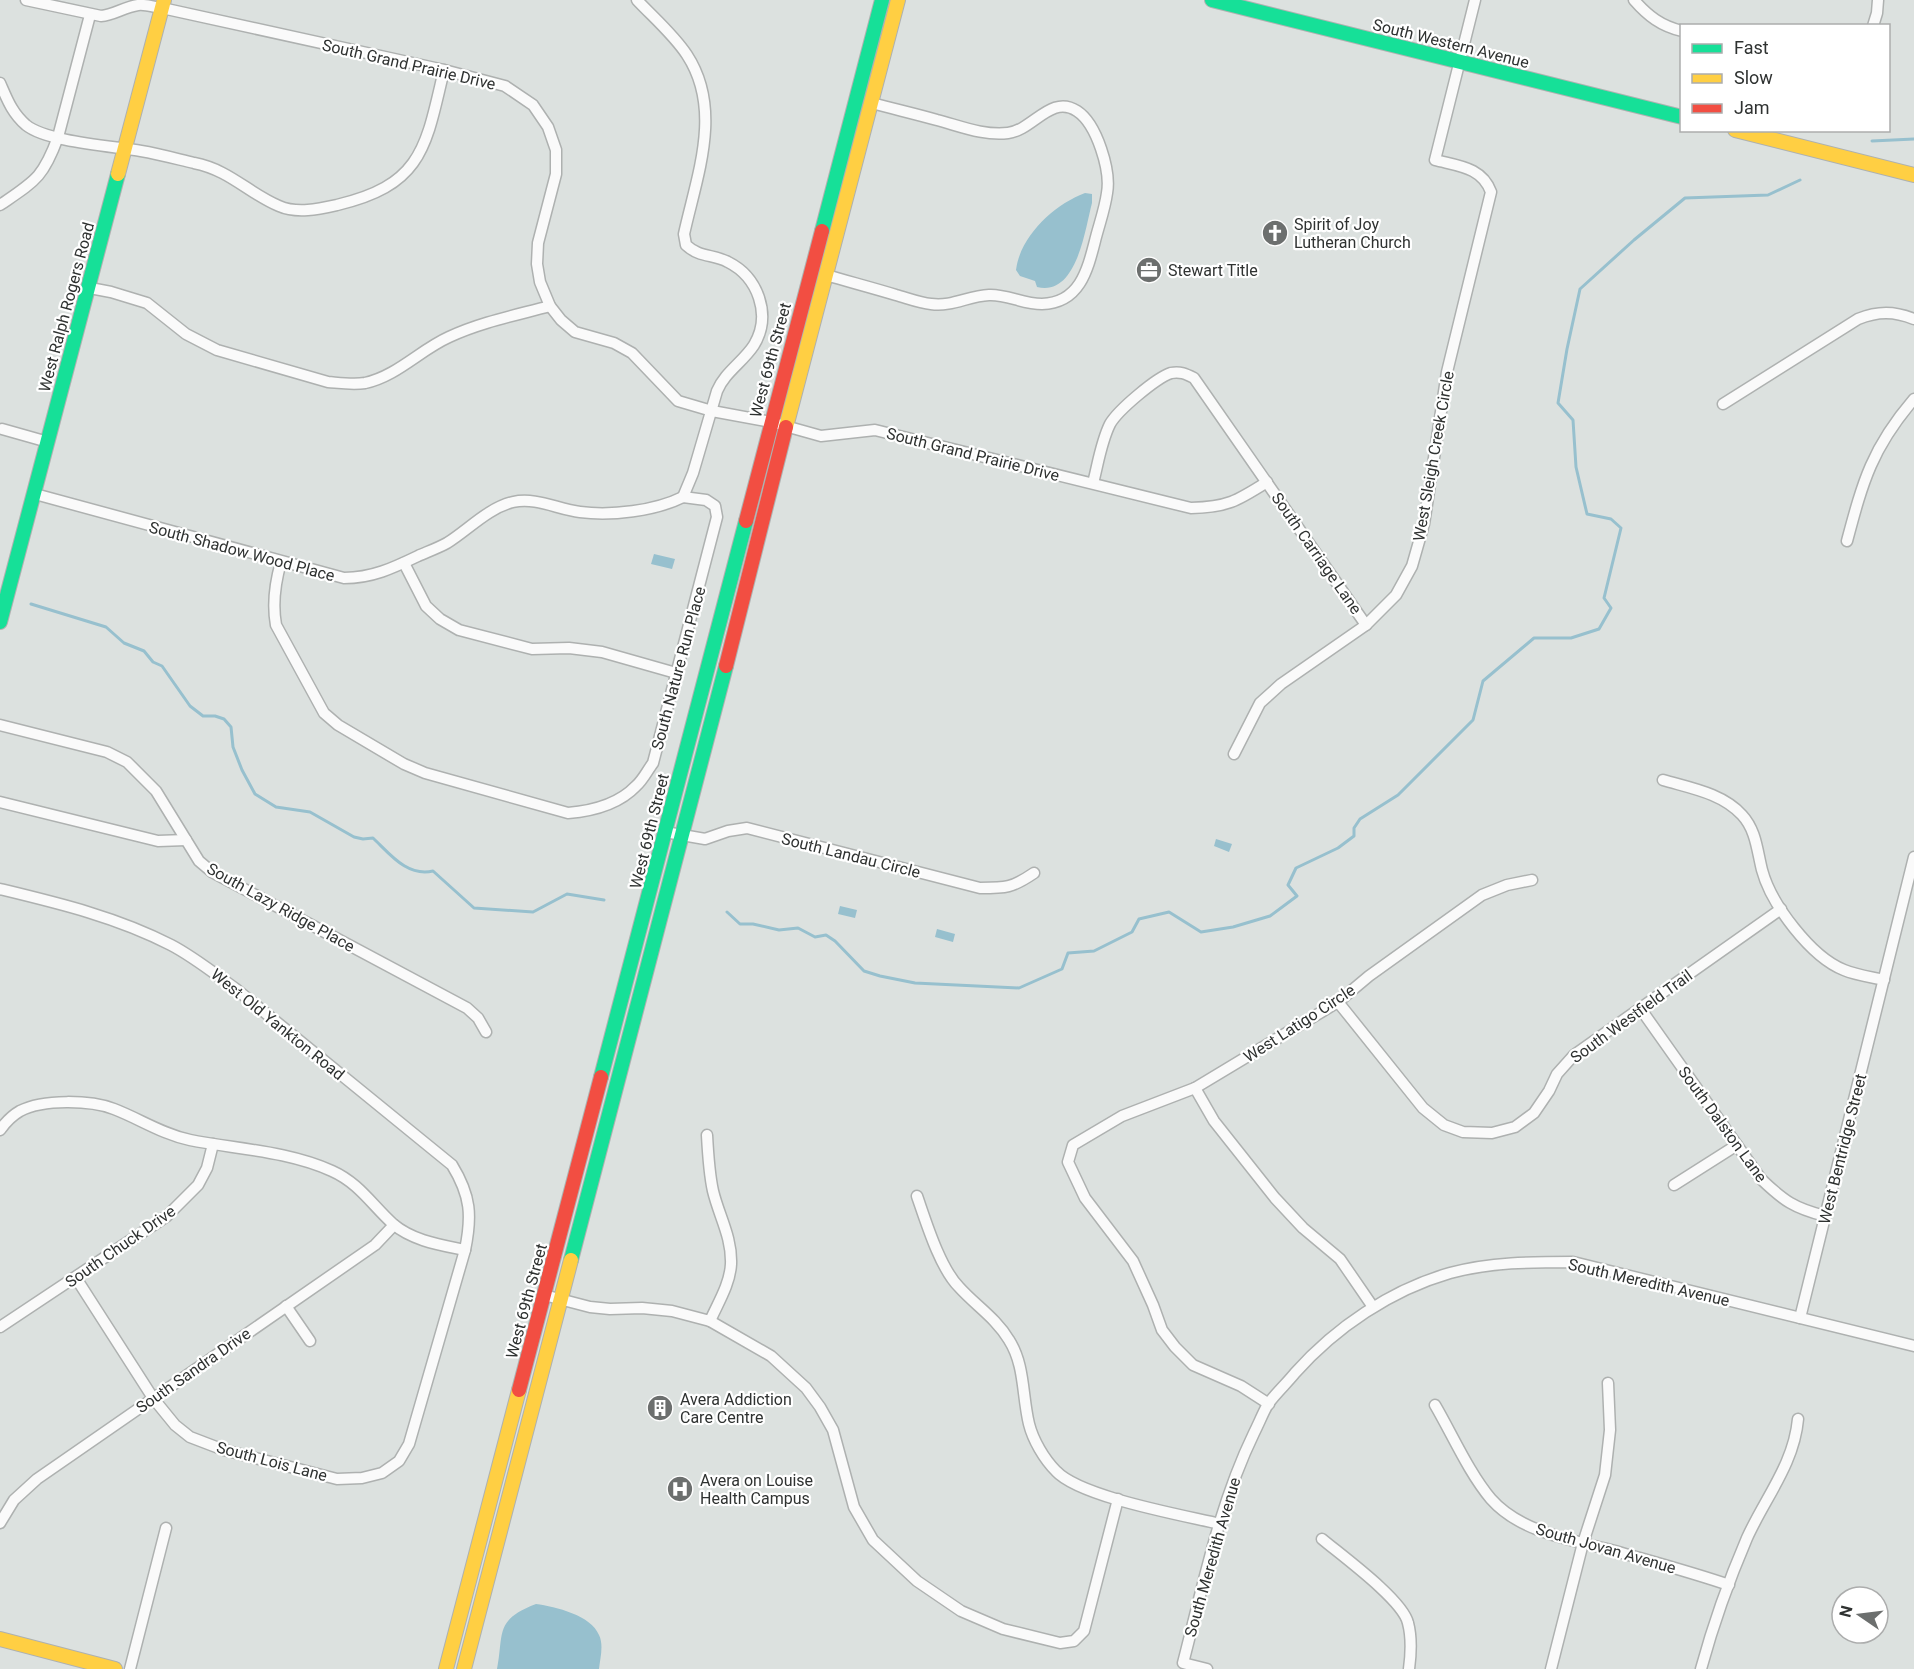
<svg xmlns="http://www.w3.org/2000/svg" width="1914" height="1669" font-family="Roboto,sans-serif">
<rect width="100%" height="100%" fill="#dce1df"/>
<!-- water -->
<g fill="#97c0ce">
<path d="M 1085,193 L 1092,194 L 1092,203 C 1085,229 1077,297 1037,287 L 1035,281 L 1020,276 L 1016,270 C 1020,236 1055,204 1085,193 Z"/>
<polygon points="654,554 675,559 672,569 651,564"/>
<polygon points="1216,839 1232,844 1229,852 1214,846"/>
<polygon points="840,906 857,910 855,918 838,914"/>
<polygon points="937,929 955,934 953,942 935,937"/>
<path d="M 536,1604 C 556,1607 591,1615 599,1635 C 604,1645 600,1659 599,1669 L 497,1669 C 504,1633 494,1620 536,1604 Z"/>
</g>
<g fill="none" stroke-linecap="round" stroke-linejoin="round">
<!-- stream -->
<g stroke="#97c0ce" stroke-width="3">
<polyline points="1872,141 1914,139"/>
<path d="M 31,604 L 106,627 L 124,643 L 144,651 L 153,662 L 162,666 L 190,706 L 203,716 L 215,716 L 224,719 L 231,727 L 233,747 L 242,770 L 255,794 L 276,807 L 310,812 L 354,837 L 363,839 L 373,838 C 390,854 407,877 433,871 L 474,908 L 533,912 L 567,894 L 604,900"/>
<polyline points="727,912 740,924 753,924 779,930 798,928 815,937 826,935 835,941 864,971 880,976 915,983 1019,988 1062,969 1068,953 1094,951 1132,932 1139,919 1169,912 1201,932 1233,927 1270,916 1297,896 1288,885 1296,868 1338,848 1354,836 1354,828 1360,819 1398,795 1473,720 1483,681 1534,638 1571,638 1599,629 1611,608 1604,598 1621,528 1611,519 1587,514 1576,467 1573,420 1558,403 1567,349 1580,289 1634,240 1685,198 1768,195 1800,180"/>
</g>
<!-- street casing -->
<g stroke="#aeb1b0" stroke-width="13">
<g id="street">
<path d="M 26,0 L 101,16 C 114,15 124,7 138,5 C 145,4 154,7 162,8 L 444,70 L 505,86 L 533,105 L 548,127 L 556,150 L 556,174 L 538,243 L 537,264 L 540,282 L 550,306 L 561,320 L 575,332 L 614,343 L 632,353 L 678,401 L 712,411 L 771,422 L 821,436 L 875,430 L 1191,508 C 1228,507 1237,501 1267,482"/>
<path d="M 637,0 C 653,17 674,35 687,55 C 723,110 697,175 684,234 L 686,245 C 700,258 713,254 728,262 C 758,277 772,315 754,345 C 743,362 725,372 717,391 L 693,473 L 683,497"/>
<path d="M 1634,0 C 1648,16 1661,26 1682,31"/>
<polyline points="1873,26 1877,13 1878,0"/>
<path d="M 0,83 C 7,99 12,113 26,125 C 47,142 112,146 141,151 C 159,154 177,159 194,163 C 230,170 248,193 279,206 C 297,214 319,209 337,205 C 423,185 426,146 444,70"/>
<path d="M 0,205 C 35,181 43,178 58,137 L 90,15"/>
<path d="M 826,275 C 850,282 873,288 896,295 C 907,298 920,303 931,304 C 952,307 968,296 989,295 C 1006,294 1023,304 1042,304 C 1081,303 1088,268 1096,237 C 1100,222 1105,208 1107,193 C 1111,171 1097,124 1077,111 C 1051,94 1033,130 1008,133 C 984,136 960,126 937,120 C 916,114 894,109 872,103"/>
<path d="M 90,288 L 111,292 L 147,303 L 186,334 L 217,350 L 328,382 C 340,383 353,385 365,383 C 397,376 420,350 449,337 C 481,322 517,315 550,306"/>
<path d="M 1723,404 L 1858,319 C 1878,311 1894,311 1914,319"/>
<polyline points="2,429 48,442"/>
<path d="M 1093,483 C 1098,464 1101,442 1110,424 C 1118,410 1156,378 1171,373 C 1180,371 1186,374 1194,378 L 1366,625"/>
<path d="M 35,494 L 344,578 C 372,578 393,568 418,556 C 427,552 438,548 447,543 C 468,530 488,508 513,502 C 536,497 557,509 580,512 C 611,516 655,511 683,497"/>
<path d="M 1847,541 C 1863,481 1872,448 1914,399"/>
<path d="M 281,562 C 275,583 272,603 276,625 L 324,713 L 338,725 L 404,764 L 425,773 L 568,813 C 592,811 618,805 636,786 C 643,780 647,771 653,763 L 717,517 L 715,506 L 706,500 L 683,497"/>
<polyline points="404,563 426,606 440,619 459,630 532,649 569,648 602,652 676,673"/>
<polyline points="0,725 107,752 127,762 156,791 199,861 212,872 467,1008 478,1018 486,1032"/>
<path d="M 1234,754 L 1260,703 L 1281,684 L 1366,625 L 1396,595 L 1412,566 L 1424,524 L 1447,372 L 1491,192 C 1482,167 1458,166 1435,160 L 1475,0"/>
<path d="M 1663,780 C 1690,788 1722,793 1742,815 C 1756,830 1757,850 1762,870 C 1771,904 1811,957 1844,970 C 1856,975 1871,977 1884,980"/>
<polyline points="0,802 158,841 186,840"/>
<path d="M 665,832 L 705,839 L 728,831 L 747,828 L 980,888 C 1006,888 1012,888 1034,873"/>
<path d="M 0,889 C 58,903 117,917 171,945 C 194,957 215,974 236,989 L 452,1165 C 471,1196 472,1216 465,1250 L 409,1444 L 399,1461 L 382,1473 L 362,1478 L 337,1479 L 224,1450 L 190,1437 L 175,1425 L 153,1398 L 76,1278"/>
<polyline points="1338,1002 1423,1108 1444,1125 1463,1132 1492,1133 1515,1127 1534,1113 1549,1091 1557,1074 1574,1055 1781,909"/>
<path d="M 1640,1008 L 1761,1179 C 1784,1201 1794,1208 1825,1216"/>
<polyline points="1195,1088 1214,1121 1275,1198 1303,1228 1340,1259 1373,1307"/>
<path d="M 0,1130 C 5,1123 13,1115 20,1111 C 43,1099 90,1100 114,1109 C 140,1119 162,1134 190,1140 C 236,1149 288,1151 332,1171 C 359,1183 372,1205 393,1224 C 413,1241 441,1245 465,1250"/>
<path d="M 707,1135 C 708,1154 709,1173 713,1191 C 719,1216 732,1237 731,1264 C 730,1284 718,1303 710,1321"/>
<polyline points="1674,1185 1737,1145"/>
<path d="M 917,1196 C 926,1222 940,1268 959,1287 C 975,1305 996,1318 1009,1340 C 1025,1365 1022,1395 1029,1424 C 1033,1440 1044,1459 1056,1471 C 1080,1497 1182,1515 1220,1524"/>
<polyline points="544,1295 590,1307 610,1309 642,1308 672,1311 710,1321 771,1356 806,1388 820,1407 833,1430 854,1507 873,1540 917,1581 961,1611 1003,1629 1060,1643 1074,1641 1084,1631 1118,1499"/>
<polyline points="286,1306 310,1341"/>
<polyline points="1800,1318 1914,857"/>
<polyline points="0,1327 167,1216 198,1185 207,1168 213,1144"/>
<polyline points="1269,1404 1241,1386 1193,1365 1175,1347 1162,1330 1153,1305 1133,1261 1085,1198 1068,1162 1073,1145 1122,1116 1195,1088 1338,1002 1369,976 1482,895 1507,885 1532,880"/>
<path d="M 1435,1405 C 1452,1434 1469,1473 1491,1499 C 1521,1533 1573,1540 1615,1551 C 1653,1562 1691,1572 1729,1585"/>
<polyline points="0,1523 14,1500 37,1479 375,1245 394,1225"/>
<path d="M 1322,1539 C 1341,1555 1403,1600 1408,1623 C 1412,1638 1411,1654 1409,1669"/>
<polyline points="130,1669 166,1528"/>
<path d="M 1207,1669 L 1183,1663 C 1203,1586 1219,1505 1254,1433 C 1259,1423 1263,1413 1268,1404 C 1276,1393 1287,1383 1295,1373 C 1336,1327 1391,1290 1450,1273 C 1490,1262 1532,1262 1573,1262 L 1914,1346"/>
<polyline points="1551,1669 1583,1543 1605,1475 1610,1430 1608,1383"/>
<path d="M 1701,1669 C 1713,1625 1729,1580 1747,1538 C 1765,1498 1794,1464 1798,1419"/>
</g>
</g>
<!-- fast casing -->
<g stroke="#aeb1b0" stroke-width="16">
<g id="fast">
<polyline points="1212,0 1682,117"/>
<polyline points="822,231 882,0"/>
<polyline points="0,622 118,174"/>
<polyline points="601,1077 746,521"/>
<polyline points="571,1260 726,666"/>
</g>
</g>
<!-- slow casing -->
<g stroke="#aeb1b0" stroke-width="16">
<g id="slow">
<polyline points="1735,130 1914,175"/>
<polyline points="118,174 164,0"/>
<polyline points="786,427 898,0"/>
<polyline points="0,1639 115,1669"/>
<polyline points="446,1669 519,1390"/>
<polyline points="464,1669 571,1260"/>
</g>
</g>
<!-- jam casing -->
<g stroke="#aeb1b0" stroke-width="16">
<g id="jam">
<polyline points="746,521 822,231"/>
<polyline points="726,666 786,427"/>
<polyline points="519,1390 601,1077"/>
</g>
</g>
<!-- street -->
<use href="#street" stroke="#fafafa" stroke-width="10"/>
<!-- fast -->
<use href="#fast" stroke="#16e098" stroke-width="14"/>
<!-- slow -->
<use href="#slow" stroke="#ffcf43" stroke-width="14"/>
<!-- jam -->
<use href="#jam" stroke="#f24e42" stroke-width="14"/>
</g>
<!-- icons -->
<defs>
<g id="church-disc" transform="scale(1.35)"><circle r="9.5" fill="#6c6f6e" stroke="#fff"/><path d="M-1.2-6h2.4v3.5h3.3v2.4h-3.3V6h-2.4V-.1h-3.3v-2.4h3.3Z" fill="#fff"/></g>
<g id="office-disc" transform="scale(1.35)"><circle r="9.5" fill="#6c6f6e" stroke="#fff"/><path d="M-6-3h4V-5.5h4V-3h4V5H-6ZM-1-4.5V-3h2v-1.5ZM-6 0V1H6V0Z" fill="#fff"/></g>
<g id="building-disc" transform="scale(1.35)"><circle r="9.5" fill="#6c6f6e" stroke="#fff"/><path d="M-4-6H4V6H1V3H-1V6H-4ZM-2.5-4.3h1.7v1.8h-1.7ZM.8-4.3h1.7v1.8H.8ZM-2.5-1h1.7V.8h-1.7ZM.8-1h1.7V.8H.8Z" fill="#fff"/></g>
<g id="hospital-disc" transform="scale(1.35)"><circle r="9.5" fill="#6c6f6e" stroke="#fff"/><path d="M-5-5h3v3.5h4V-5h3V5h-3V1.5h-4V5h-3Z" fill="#fff"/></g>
</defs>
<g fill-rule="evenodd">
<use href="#church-disc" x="1275" y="233"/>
<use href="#office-disc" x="1149" y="270"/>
<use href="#building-disc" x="660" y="1408"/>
<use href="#hospital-disc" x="680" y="1489"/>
</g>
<g text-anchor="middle" stroke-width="4.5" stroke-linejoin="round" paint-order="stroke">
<!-- street labels -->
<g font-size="16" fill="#2f3231" stroke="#fff">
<text transform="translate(1451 43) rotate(14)" y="6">South Western Avenue</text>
<text transform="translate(409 64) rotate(13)" y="6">South Grand Prairie Drive</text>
<text transform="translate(66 307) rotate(-75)" y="6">West Ralph Rogers Road</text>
<text transform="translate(770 360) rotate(-75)" y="6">West 69th Street</text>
<text transform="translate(973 454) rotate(14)" y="6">South Grand Prairie Drive</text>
<text transform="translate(1433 456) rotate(-80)" y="6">West Sleigh Creek Circle</text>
<text transform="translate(242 551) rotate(15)" y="6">South Shadow Wood Place</text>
<text transform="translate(1317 553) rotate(55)" y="6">South Carriage Lane</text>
<text transform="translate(678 668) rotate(-75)" y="6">South Nature Run Place</text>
<text transform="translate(649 831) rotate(-76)" y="6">West 69th Street</text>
<text transform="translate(851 855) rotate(14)" y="6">South Landau Circle</text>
<text transform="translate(281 907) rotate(29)" y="6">South Lazy Ridge Place</text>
<text transform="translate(1631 1016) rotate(-36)" y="6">South Westfield Trail</text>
<text transform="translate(1299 1023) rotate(-33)" y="6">West Latigo Circle</text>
<text transform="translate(278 1024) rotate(39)" y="6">West Old Yankton Road</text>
<text transform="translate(1723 1124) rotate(54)" y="6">South Dalston Lane</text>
<text transform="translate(1842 1149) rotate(-76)" y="6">West Bentridge Street</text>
<text transform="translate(120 1246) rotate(-35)" y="6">South Chuck Drive</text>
<text transform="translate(1649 1282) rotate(13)" y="6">South Meredith Avenue</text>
<text transform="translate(526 1301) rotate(-75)" y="6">West 69th Street</text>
<text transform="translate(193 1370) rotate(-35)" y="6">South Sandra Drive</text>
<text transform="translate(272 1461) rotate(15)" y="6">South Lois Lane</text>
<text transform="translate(1606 1548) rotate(16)" y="6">South Jovan Avenue</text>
<text transform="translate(1212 1557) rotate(-74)" y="6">South Meredith Avenue</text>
</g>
<!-- poi labels -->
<g font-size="16" fill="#2f3231" stroke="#fff" text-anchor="start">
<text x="1294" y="230">Spirit of Joy<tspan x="1294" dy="18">Lutheran Church</tspan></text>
<text x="1168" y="276">Stewart Title</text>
<text x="680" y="1405">Avera Addiction<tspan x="680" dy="18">Care Centre</tspan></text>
<text x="700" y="1486">Avera on Louise<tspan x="700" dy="18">Health Campus</tspan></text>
</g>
</g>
<!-- legend -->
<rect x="1680" y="24" width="210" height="108" fill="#ffffff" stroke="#acadad" stroke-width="1.5"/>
<rect x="1692" y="44" width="30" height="9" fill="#16e098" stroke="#acadad" stroke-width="1.5"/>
<text x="1734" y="54" font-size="18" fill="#2f3231">Fast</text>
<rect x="1692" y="74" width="30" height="9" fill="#ffcf43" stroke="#acadad" stroke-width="1.5"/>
<text x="1734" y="84" font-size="18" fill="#2f3231">Slow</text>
<rect x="1692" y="104" width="30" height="9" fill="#f24e42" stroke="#acadad" stroke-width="1.5"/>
<text x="1734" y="114" font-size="18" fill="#2f3231">Jam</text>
<!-- north arrow -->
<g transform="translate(1860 1615) rotate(284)"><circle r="28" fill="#ffffff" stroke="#acadad" stroke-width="1.5"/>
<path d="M0-4.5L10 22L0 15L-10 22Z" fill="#6c6f6e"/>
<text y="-9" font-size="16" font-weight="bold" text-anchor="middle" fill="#2f3231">N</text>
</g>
</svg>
